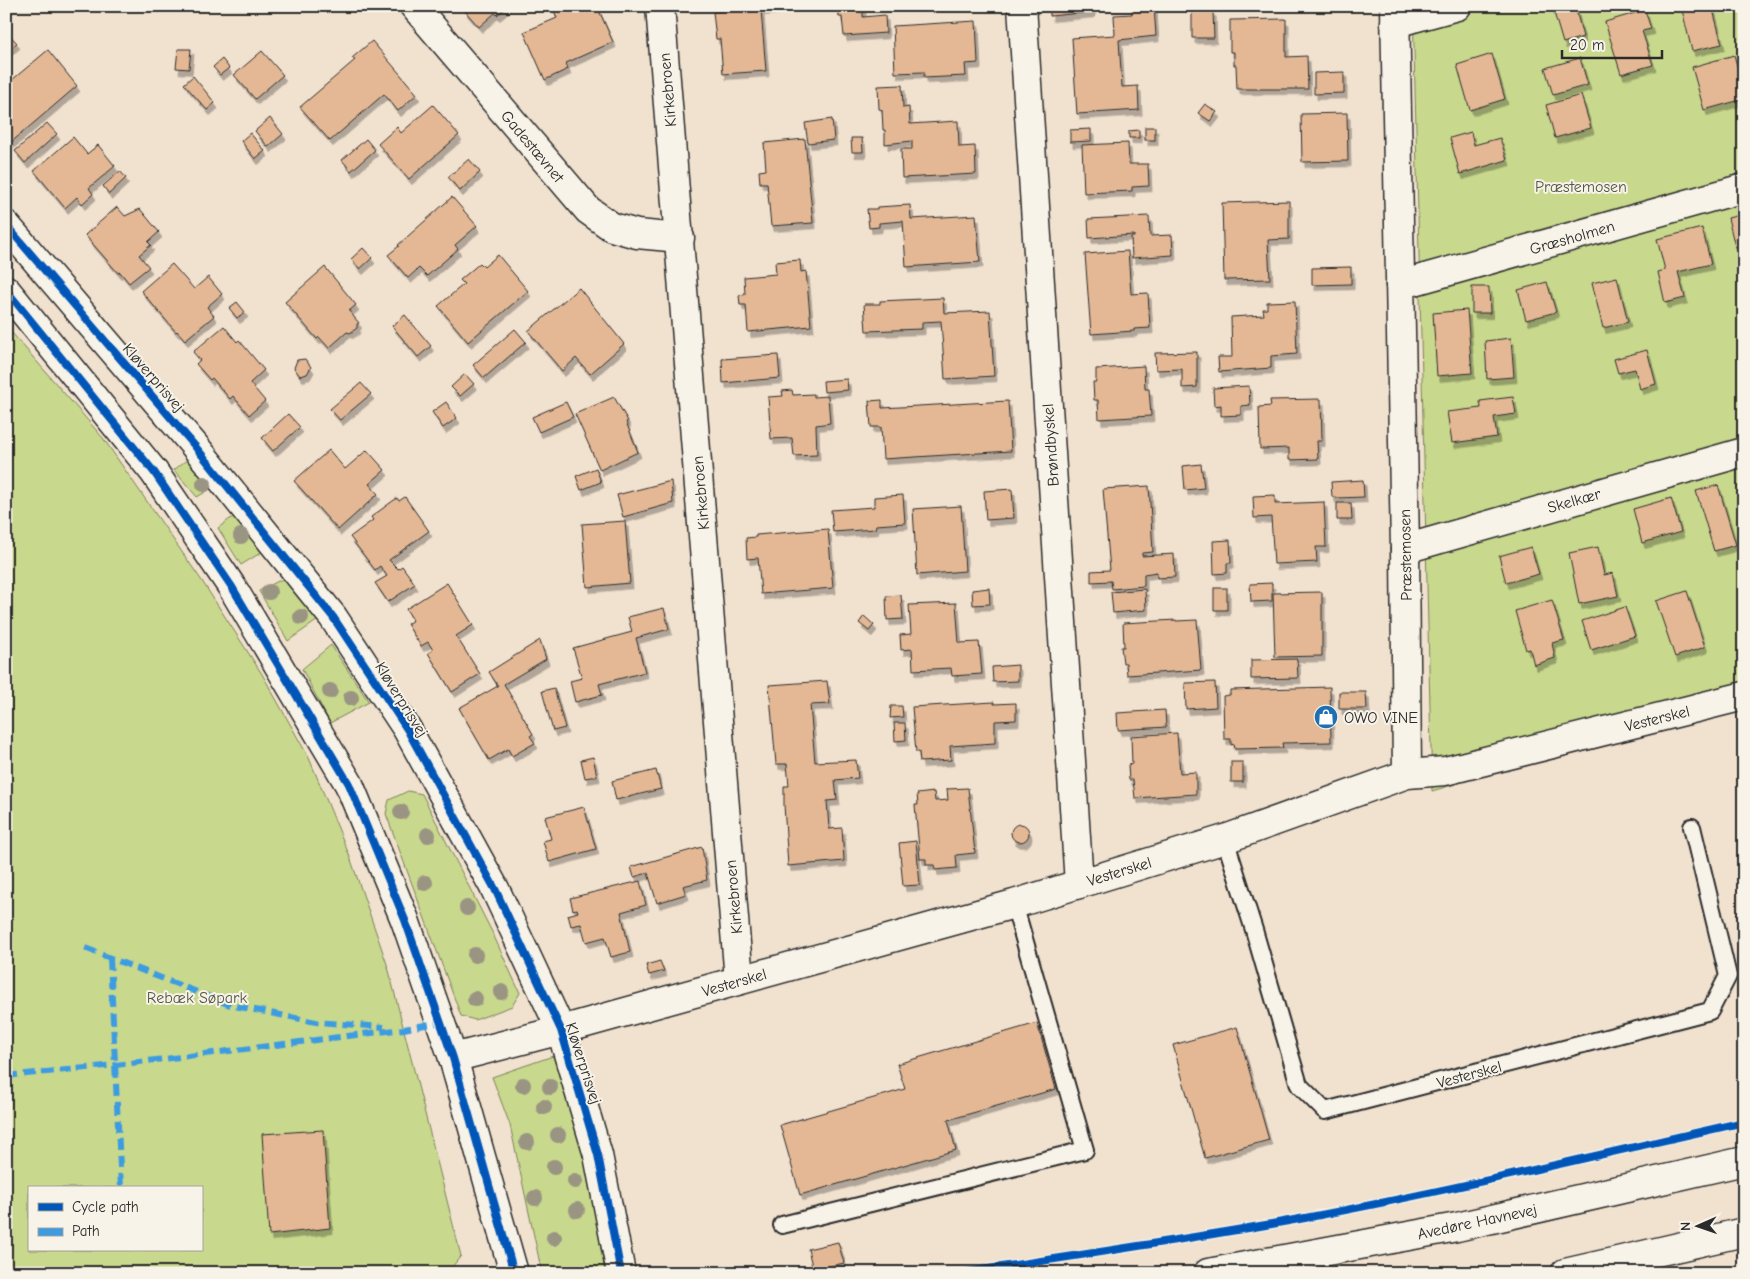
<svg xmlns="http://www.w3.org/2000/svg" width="1750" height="1279" font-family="'Comic Neue',sans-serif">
<defs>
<filter id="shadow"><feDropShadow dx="3" dy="5.5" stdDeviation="0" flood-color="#0004"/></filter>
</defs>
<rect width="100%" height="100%" fill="#f1e1cf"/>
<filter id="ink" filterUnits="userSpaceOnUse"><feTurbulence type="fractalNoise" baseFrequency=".02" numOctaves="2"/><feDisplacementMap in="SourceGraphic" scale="10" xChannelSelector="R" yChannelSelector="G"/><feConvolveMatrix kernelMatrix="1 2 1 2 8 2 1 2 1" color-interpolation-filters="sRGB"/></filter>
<g filter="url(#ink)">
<!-- green -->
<g fill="#c8d88c" stroke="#7a825c" fill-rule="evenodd">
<polygon points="1413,6 1744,6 1744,699 1432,791"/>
<path d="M 6,326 L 103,438 L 202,581 L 262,674 L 309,758 L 350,857 L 388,967 L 461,1256 L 447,1273 L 6,1273 ZM 29,1188 L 201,1188 L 201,1250 L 29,1250 Z"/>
<polygon points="189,458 214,487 197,497 174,470"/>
<polygon points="238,513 265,550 241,565 218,528"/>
<polygon points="288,576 318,620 288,641 259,591"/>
<polygon points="331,645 369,702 330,723 302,669"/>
<polygon points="408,791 422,794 492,932 520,993 512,1006 475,1020 461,1016 386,814 389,800"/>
<polygon points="553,1056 577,1121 592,1192 605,1273 542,1273 510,1125 492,1077"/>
</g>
<!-- building -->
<g fill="#e4b894" stroke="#2b2b2b" filter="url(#shadow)">
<polygon points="469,6 508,6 497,15 495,13 479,27 464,10"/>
<polygon points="564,6 567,6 570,12 584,6 597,6 613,42 566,63 568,69 545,80 524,32 557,18 554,11"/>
<polygon points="743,6 784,6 784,8 761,10 766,71 723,74 720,39 716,39 713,12 743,9"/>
<polygon points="838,6 863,6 863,17 885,15 886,33 844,36 842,17 839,17"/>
<polygon points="1050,6 1092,6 1092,12 1050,16"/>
<polygon points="1132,6 1154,6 1156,36 1119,40 1122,87 1138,86 1139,110 1077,114 1072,38 1115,35 1114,15 1132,14"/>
<polygon points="1552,6 1575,6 1583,37 1563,43"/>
<polygon points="1681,6 1712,6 1722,44 1692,51"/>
<polygon points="1645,10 1651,29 1642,31 1653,65 1621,74 1605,22"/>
<polygon points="1192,11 1213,11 1214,38 1192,38"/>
<polygon points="1286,19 1286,57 1307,56 1308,89 1237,89 1236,65 1234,65 1234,52 1230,52 1230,20"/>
<polygon points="976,21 978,63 965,64 966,76 924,78 924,72 895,73 893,26"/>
<polygon points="6,31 17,43 6,52"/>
<polygon points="372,41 417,94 398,111 384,94 330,141 300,107 355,60 352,58"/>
<polygon points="178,49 191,49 189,69 176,68"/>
<polygon points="48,50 77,86 8,145 6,143 6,85"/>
<polygon points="262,51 283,75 255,99 234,75"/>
<polygon points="1492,54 1505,99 1470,110 1457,65"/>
<polygon points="1734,55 1744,90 1744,99 1704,110 1692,67"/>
<polygon points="1580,58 1588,85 1553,95 1545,68"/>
<polygon points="222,59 229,68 220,75 213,67"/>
<polygon points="1344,72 1344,93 1314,94 1314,73"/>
<polygon points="193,76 215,103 207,110 184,84"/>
<polygon points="902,85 903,108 909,107 910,124 958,121 959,147 975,146 976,174 902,178 901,149 912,149 912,141 885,144 885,130 883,130 882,110 879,109 878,86"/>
<polygon points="1581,95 1591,128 1555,138 1546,105"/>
<polygon points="1205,104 1217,112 1210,121 1198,113"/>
<polygon points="433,105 459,135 409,179 378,144 397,127 401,133"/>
<polygon points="1347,113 1348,161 1302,162 1301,114"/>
<polygon points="270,118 283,134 268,147 255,131"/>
<polygon points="832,119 834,140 808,143 805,123"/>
<polygon points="47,123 57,134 25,163 15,151"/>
<rect x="1145" y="127" width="10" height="13"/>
<polygon points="1091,129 1091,141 1070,142 1070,130"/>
<polygon points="1139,130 1139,138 1129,138 1129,131"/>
<polygon points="1471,132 1474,145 1500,138 1507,160 1460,174 1450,138"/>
<polygon points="250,133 265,151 255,159 241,141"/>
<polygon points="73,137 87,154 98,145 115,166 89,188 93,194 82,204 77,197 65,208 34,171"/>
<polygon points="851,138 862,138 863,152 852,152"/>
<polygon points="366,139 375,150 351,171 342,160"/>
<polygon points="805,139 813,223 771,226 767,183 760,183 759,171 766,170 764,143"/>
<polygon points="1128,143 1129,164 1148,164 1149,186 1132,187 1132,191 1084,193 1082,145"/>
<polygon points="469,159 480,172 460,191 448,177"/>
<polygon points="120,171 126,178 109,194 103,186"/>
<polygon points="452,197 477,226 455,245 458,249 427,276 419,268 408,278 388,255 399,246 398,245"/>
<polygon points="1289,201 1289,239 1268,240 1270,279 1224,280 1222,203"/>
<polygon points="910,205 911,219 976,215 980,262 906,267 903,221 879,223 879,227 869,228 867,209 877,209 877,207"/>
<polygon points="117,207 125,216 140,209 159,232 148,242 151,245 139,255 149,267 129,283 120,272 118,273 85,235"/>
<polygon points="1744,214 1744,245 1735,247 1728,218"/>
<polygon points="1149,216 1150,236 1172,235 1173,255 1132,258 1131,237 1134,237 1134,235 1089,238 1088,219"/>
<polygon points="1702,228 1711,264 1678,272 1685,298 1665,303 1658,272 1665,270 1657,239"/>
<polygon points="363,248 372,258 360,269 351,259"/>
<polygon points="1128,251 1131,294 1148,293 1150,328 1134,329 1134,331 1091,334 1085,254"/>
<polygon points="498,255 528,291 468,342 438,306 464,284 460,280 480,263 484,267"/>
<polygon points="800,260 801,272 806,271 811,326 748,332 746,305 740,305 739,295 745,294 744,277 776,274 775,262"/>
<polygon points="172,264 194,289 208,277 222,294 207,307 214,316 185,340 177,331 176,332 141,291"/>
<polygon points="325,267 356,305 349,311 359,323 357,324 357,328 350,333 347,332 329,348 319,337 317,339 285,302"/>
<polygon points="1351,267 1351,284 1312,285 1312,268"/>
<polygon points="1617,277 1628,322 1603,328 1592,283"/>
<polygon points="1547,282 1556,312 1526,320 1518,290"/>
<polygon points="1472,287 1489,287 1490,313 1472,313"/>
<polygon points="579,288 624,344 590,374 576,358 562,371 528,331"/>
<polygon points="943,298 944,313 990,311 994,376 945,379 941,321 922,322 922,329 866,331 864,304 880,304 880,301"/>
<polygon points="1295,301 1297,354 1271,356 1271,368 1219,372 1218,357 1232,357 1231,317 1264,315 1263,309 1267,309 1267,302"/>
<polygon points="237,302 245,312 237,318 229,308"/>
<polygon points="1467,310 1472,373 1437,376 1433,313"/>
<polygon points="405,315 431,346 418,357 392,326"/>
<polygon points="224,326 237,342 239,340 264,370 250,383 265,401 249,415 233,396 230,399 212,378 210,380 196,364 200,360 193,352"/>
<polygon points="515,329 526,342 484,378 473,365"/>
<polygon points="1511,338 1514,377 1487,379 1485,341"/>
<polygon points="1647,350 1656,384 1640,389 1635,369 1618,373 1614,359"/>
<polygon points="1197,352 1197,387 1182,388 1182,369 1156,370 1155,353"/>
<polygon points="778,355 780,378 723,383 722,359"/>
<polygon points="305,359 311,367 307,374 300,376 294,368 297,360"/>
<polygon points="1144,366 1145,389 1149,389 1151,416 1099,419 1098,400 1094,400 1093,382 1096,382 1096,369"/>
<polygon points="465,374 474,384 460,396 451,387"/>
<polygon points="847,379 848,390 824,392 823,381"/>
<polygon points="361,383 371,394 340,420 330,409"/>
<polygon points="1249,386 1250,405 1241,406 1241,415 1221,416 1221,405 1214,406 1213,388"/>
<polygon points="792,390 793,395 814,394 814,397 828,396 830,423 816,425 817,455 794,456 792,438 771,439 768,397 783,396 782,391"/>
<polygon points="614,397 628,421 626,422 638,452 600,470 575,414"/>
<polygon points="1513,397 1516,414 1494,417 1497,437 1452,443 1447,412 1481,408 1480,401"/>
<polygon points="1321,399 1322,441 1317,441 1318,459 1289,460 1289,448 1260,449 1259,407 1271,406 1270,400"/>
<polygon points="882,400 882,408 1008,401 1011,451 883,459 881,427 871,427 869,401"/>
<polygon points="446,402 457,418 443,428 432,412"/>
<polygon points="566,402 573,417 539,432 532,417"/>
<polygon points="288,414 300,427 273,451 262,438"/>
<polygon points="329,450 345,469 367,450 385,470 369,484 378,494 338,530 294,481"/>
<polygon points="1201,464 1204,488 1185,490 1183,466"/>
<polygon points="596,468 601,482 581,490 576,476"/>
<polygon points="1363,480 1364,497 1337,498 1332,497 1331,482"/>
<polygon points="671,481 673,503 623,517 617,495"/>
<polygon points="1718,485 1736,545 1714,551 1696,491"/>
<polygon points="1149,486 1153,552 1142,553 1142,556 1174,554 1175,577 1157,578 1157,572 1144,574 1144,586 1112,589 1111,581 1091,582 1091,571 1110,570 1103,489"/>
<polygon points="1012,489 1014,518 986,520 984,491"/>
<polygon points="903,495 905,523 876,525 875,529 833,532 831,510 874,507 874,497"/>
<polygon points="1275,495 1275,504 1324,502 1326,547 1316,547 1317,562 1274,564 1271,517 1254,518 1253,496"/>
<polygon points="405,497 429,531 389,560 398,569 402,566 415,584 388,602 375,583 387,576 380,566 375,570 350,537 373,520 371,517 397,498 399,501"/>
<polygon points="1671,498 1681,532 1642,543 1633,509"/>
<polygon points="1337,503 1351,503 1352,520 1337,520"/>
<polygon points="961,506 965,571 917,575 913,509"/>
<polygon points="625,521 630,583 587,587 582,524"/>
<polygon points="828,529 833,588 761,594 758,558 747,559 746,538 756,537 756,535"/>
<polygon points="1230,540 1231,563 1227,563 1227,573 1214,574 1213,541"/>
<polygon points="1531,547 1539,574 1506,583 1499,556"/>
<polygon points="1598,547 1604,575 1613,573 1618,596 1579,604 1569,553"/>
<polygon points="447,583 473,625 456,636 480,674 452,692 428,653 433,650 428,642 421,646 407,624 413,620 406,609"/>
<polygon points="1272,583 1272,601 1251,602 1250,584"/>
<polygon points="989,588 990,604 973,605 972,590"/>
<rect x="1214" y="588" width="13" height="22"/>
<polygon points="1145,589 1146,610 1113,613 1111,592"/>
<polygon points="1687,591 1705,647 1675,657 1656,601"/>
<polygon points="1322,592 1322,656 1275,657 1273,593"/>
<polygon points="901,595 903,619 887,620 886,596"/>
<polygon points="1552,600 1564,640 1552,643 1555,658 1534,665 1530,649 1526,650 1515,611"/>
<polygon points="956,603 959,643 979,642 982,674 952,676 951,668 913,670 912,649 901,650 900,635 911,634 909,605"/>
<polygon points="1625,607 1635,636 1591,650 1582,621"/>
<polygon points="664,608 669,629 636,638 645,672 599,684 602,695 575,702 570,681 582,678 573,648 632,632 628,617"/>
<polygon points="864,616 874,625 869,631 859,623"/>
<polygon points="1176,620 1176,621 1197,620 1201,670 1127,675 1126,663 1123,663 1121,647 1124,647 1123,623"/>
<polygon points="540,640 546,659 504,684 533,734 530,736 535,743 512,756 508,749 489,760 459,708 498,686 489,672"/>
<polygon points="1297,659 1298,678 1251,679 1251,660"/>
<polygon points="1018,665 1018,681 993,682 992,667"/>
<polygon points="827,681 830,704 810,705 815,762 856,760 858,778 835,780 837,800 827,801 829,829 842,828 844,861 788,866 784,805 784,786 789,786 787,764 776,764 769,685"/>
<polygon points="1215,682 1216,707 1186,709 1185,683"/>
<polygon points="1330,687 1331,742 1282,743 1283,748 1235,749 1234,744 1231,745 1231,739 1224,739 1223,696 1230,695 1230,690"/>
<polygon points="554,688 565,728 553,731 542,691"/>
<polygon points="1339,692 1366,692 1367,709 1339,709"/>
<polygon points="994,702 994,704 1016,703 1016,720 995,721 995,743 950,746 951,760 920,762 919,752 916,752 912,707"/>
<polygon points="891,706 902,706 903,717 890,718"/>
<polygon points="1165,710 1166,727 1118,730 1117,713"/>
<polygon points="894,723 905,723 906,740 895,741"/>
<polygon points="1177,733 1180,773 1196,772 1196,794 1135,798 1133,780 1129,780 1128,765 1132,764 1131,736"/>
<polygon points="593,757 597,776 585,778 581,760"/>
<rect x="1231" y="762" width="12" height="20"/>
<polygon points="656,770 661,789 616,800 612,781"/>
<polygon points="968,788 975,853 956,855 957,868 935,870 934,865 926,865 926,859 920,859 915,805 918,805 917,794 934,792 935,801 948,800 947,789"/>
<polygon points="584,807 596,849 549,862 543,841 551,839 545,817"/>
<circle cx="1020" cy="833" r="9"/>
<polygon points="916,841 920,885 903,886 899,843"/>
<polygon points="702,847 707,880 683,886 686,894 657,903 648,873 634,877 631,867"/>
<polygon points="640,881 646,905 621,912 630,952 611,957 605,937 586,942 581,924 571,926 568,915 578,912 577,909 573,910 570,898"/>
<polygon points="660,961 664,971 649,975 646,965"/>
<polygon points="1037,1023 1056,1089 948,1120 956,1150 800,1195 780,1125 905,1089 897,1064"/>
<polygon points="1237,1027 1269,1140 1205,1158 1173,1045"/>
<polygon points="323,1130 330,1228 269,1235 262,1134"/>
<polygon points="838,1242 844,1263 813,1270 808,1249"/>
</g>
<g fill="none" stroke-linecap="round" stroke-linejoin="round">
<!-- service casing -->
<g stroke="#2b2b2b" stroke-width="20">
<g id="service">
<polyline points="1225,839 1254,930 1299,1085 1325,1111 1710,1011 1728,976 1692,827"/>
<polyline points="782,1225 1085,1150 1014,904"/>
</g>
</g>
<!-- minor casing -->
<g stroke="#2b2b2b" stroke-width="31">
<g id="minor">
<polyline points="414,6 588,210 612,227 637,234 680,238"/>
<polyline points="660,6 739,980"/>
<polyline points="1022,6 1079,884"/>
<polyline points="1395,6 1405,549 1407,774"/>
<polyline points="1395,23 1457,6"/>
<polyline points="1400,285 1744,188"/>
<polyline points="1405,549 1744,452"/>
<polyline points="453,1058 561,1030 1014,904 1225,839 1407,774 1445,771 1744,696"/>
</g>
</g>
<!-- tertiary casing -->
<g stroke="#2b2b2b" stroke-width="31">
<g id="tertiary">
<polyline points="6,225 194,445 333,617 407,729 495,889 561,1030 598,1155 621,1273"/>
<polyline points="6,290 154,472 232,587 349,784 405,920 453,1058 514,1273"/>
<polyline points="1208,1273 1457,1227 1744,1161"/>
<polyline points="1565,1273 1744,1232"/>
</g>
</g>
<!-- service -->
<use href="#service" stroke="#f7f3e8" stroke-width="16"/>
<!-- minor -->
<use href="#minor" stroke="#f7f3e8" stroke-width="28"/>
<!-- tertiary -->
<use href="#tertiary" stroke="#f7f3e8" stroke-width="28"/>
<!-- quiet -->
<g stroke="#3d9ce1" stroke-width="6" stroke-dasharray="12 6" stroke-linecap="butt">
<polyline points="85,948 230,1005 316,1022 384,1027"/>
<polyline points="110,958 121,1188"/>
<polyline points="6,1076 116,1065 404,1029 441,1022"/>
</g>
<!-- cycleway casing -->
<g stroke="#f7f3e8" stroke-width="11">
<g id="cycleway">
<polyline points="6,225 194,445 333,617 407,729 495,889 561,1030 598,1155 621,1273"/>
<polyline points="6,290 154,472 232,587 349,784 405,920 453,1058 514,1273"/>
<path d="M 961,1273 C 1076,1256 1191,1239 1305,1218 C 1452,1190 1598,1155 1744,1122"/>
</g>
</g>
<!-- cycleway -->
<use href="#cycleway" stroke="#0057b8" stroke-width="8"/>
</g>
<!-- trees -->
<g fill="#9a9582">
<circle cx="204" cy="484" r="8"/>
<circle cx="241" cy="536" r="8"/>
<circle cx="269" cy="592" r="8"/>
<circle cx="301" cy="617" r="8"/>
<circle cx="330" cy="691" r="8"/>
<circle cx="351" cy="698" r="8"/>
<circle cx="401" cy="812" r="8"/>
<circle cx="428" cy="835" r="8"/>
<circle cx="425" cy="883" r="8"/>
<circle cx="467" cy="908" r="8"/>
<circle cx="475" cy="955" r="8"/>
<circle cx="501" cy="992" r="8"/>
<circle cx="475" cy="999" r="8"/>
<circle cx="523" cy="1085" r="8"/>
<circle cx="550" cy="1087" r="8"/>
<circle cx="544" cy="1107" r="8"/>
<circle cx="558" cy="1135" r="8"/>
<circle cx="527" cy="1142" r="8"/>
<circle cx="554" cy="1167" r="8"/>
<circle cx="575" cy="1181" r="8"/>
<circle cx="535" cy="1198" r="8"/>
<circle cx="577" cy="1210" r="8"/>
<circle cx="554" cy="1238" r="8"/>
</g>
</g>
<!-- icons -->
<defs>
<g id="shop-disc" transform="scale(1.25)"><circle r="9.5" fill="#1f6fb2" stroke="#f7f3e8"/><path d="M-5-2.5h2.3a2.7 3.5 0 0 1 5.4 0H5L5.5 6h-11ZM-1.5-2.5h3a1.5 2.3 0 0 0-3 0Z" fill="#fff"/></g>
</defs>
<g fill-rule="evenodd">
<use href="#shop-disc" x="1326" y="717"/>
</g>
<g text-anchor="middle" stroke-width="4" stroke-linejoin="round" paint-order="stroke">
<!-- street labels -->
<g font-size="16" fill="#2b2b2b" stroke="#f7f3e8">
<text transform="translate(667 90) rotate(-95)" y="6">Kirkebroen</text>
<text transform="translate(533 146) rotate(50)" y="6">Gadestævnet</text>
<text transform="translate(1572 237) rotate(-16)" y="6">Græsholmen</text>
<text transform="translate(154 377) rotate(49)" y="6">Kløverprisvej</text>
<text transform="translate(1050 445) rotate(-94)" y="6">Brøndbyskel</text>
<text transform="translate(700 493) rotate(-95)" y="6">Kirkebroen</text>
<text transform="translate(1574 500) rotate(-16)" y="6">Skelkær</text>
<text transform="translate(1405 555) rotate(-91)" y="6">Præstemosen</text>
<text transform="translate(402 699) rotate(58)" y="6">Kløverprisvej</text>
<text transform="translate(1657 718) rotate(-14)" y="6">Vesterskel</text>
<text transform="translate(1119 871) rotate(-17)" y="6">Vesterskel</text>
<text transform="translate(733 897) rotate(-95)" y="6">Kirkebroen</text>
<text transform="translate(734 982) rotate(-16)" y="6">Vesterskel</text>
<text transform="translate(584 1063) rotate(72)" y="6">Kløverprisvej</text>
<text transform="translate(1469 1074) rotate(-15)" y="6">Vesterskel</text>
<text transform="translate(1477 1221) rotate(-12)" y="6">Avedøre Havnevej</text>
</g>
<!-- park labels -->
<g font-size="16" fill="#525643" stroke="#f7f3e8">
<text x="1581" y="192">Præstemosen</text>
<text x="197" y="1003">Rebæk Søpark</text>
</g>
<!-- poi labels -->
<g font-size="16" fill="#2b2b2b" stroke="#f7f3e8" text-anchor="start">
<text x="1344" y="723">OWO VINE</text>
</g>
</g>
<!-- margin -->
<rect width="1750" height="1279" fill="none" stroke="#f7f3e8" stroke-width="25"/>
<rect x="12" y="12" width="1725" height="1254" fill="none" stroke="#2b2b2b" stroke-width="2" filter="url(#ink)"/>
<!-- legend -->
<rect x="28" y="1186" width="175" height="65" fill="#f7f3e8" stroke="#a5a39c"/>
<rect x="38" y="1203" width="25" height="8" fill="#0057b8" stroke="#a5a39c"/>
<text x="72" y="1212" font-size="15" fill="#2b2b2b">Cycle path</text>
<rect x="38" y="1228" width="25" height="8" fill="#3d9ce1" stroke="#a5a39c"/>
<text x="72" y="1236" font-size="15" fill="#2b2b2b">Path</text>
<!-- north arrow -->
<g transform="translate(1698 1226) rotate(268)" stroke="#f7f3e8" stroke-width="4" paint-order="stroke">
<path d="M0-4L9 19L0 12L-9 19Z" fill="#2b2b2b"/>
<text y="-8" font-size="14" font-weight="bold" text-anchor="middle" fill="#2b2b2b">N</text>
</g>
<!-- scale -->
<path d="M1562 50v8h100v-8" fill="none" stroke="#2b2b2b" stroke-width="2.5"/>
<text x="1570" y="50" font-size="15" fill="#2b2b2b" stroke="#f7f3e8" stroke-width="4" paint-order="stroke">20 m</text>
</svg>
